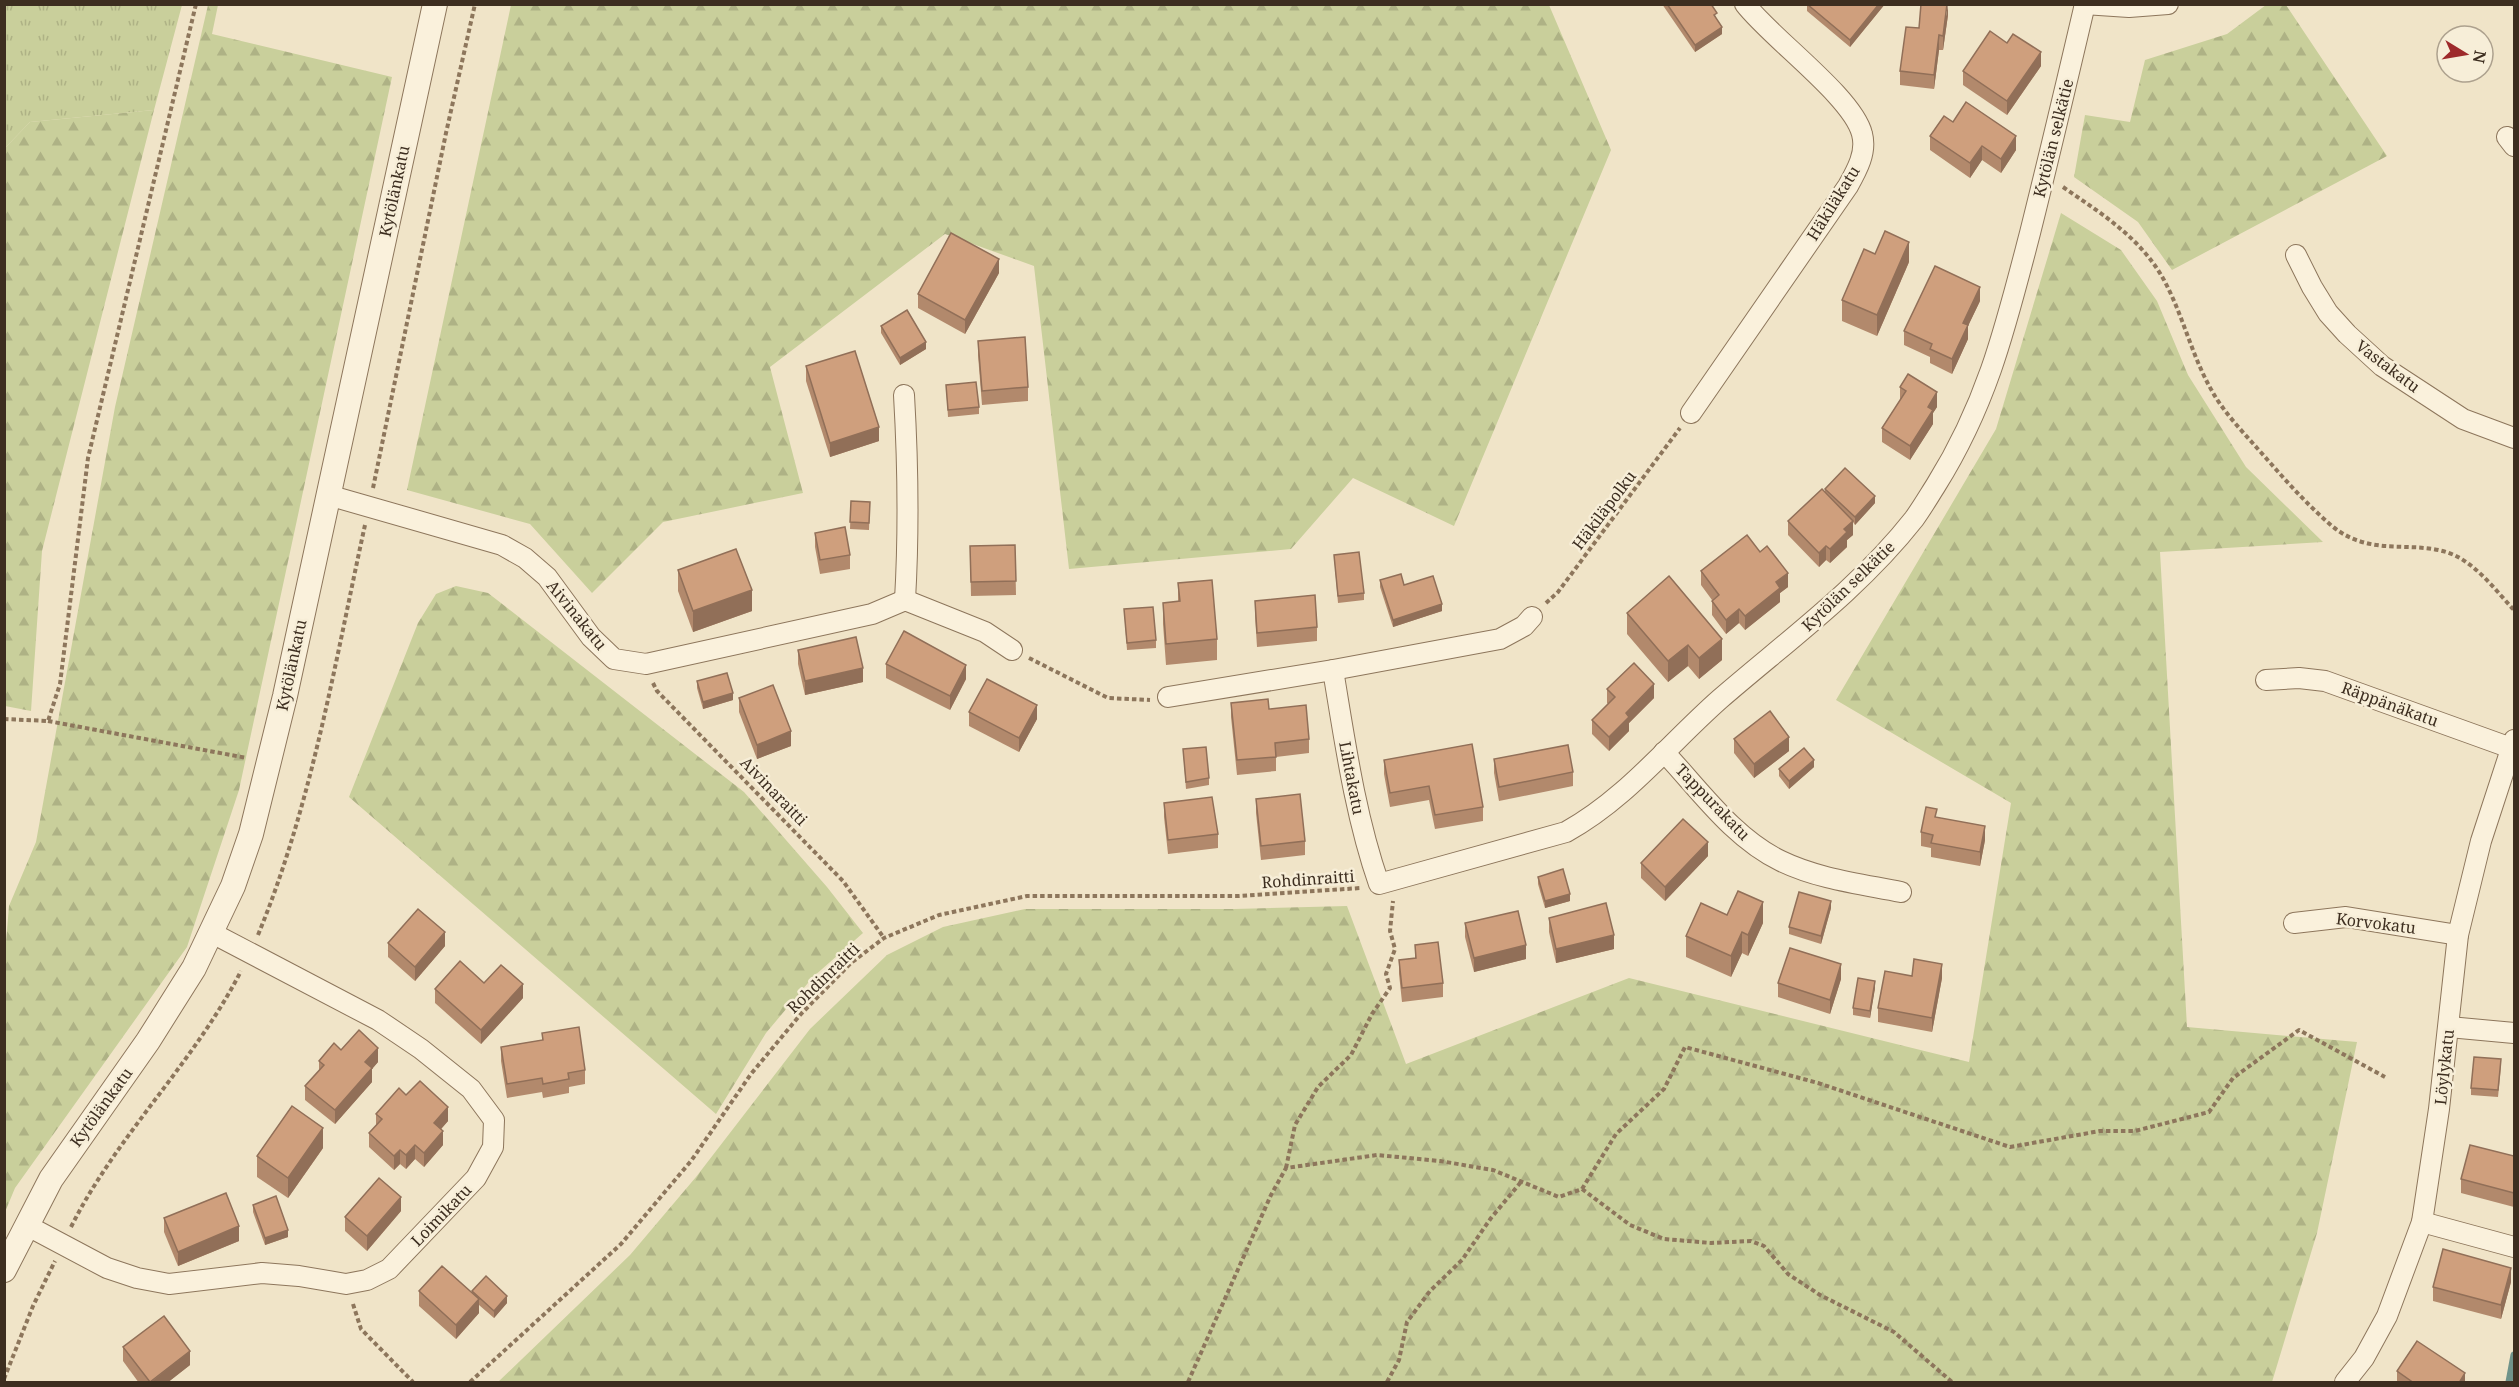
<svg xmlns="http://www.w3.org/2000/svg" width="2519" height="1387" font-family="'Noto Serif',serif">
<defs>
<pattern id="grass-tufts" width="24" height="20" patternUnits="userSpaceOnUse" patternTransform="scale(1.5)"><rect width="24" height="20" fill="#c9cf9b"/><path d="M3 7l-1-3M5 7V3M7 7l1-3M15 17l-1-3M17 17v-4M19 17l1-3" fill="none" stroke="#aeb285"/></pattern>
<pattern id="forest-firs" width="22" height="20" patternUnits="userSpaceOnUse" patternTransform="scale(1.5)"><rect width="22" height="20" fill="#c9cf9b"/><path d="M5 1l3.5 6h-7zM16 11l3.5 6h-7z" fill="#aeb285"/></pattern>
</defs>
<rect width="100%" height="100%" fill="#f0e4c8"/>
<!-- grass -->
<polygon fill="url(#grass-tufts)" points="5,5 182,5 154,110 30,122 5,148"/>
<!-- forest -->
<g fill="url(#forest-firs)">
<polygon points="208,5 218,5 212,34 392,77 239,790 187,947 15,1188 5,1212 4,966 9,906 36,842 115,407"/>
<polygon points="511,5 1549,5 1611,150 1454,526 1353,478 1291,549 1069,569 1034,266 945,234 770,367 803,493 663,522 592,593 530,524 407,490"/>
<polygon points="2266,5 2286,5 2387,156 2172,270 2138,222 2074,177 2085,115 2130,122 2145,60 2227,34"/>
<polygon points="154,110 42,551 31,711 5,706 5,148 30,122"/>
<polygon points="2061,213 2121,250 2157,301 2188,375 2246,467 2323,542 2160,552 2187,1027 2357,1042 2317,1233 2272,1382 498,1382 630,1255 696,1177 810,1029 887,955 943,927 1025,909 1234,909 1347,906 1406,1064 1629,978 1969,1062 2011,803 1836,700 1996,429"/>
<polygon points="456,586 488,593 744,792 827,887 863,933 813,977 766,1033 716,1114 349,797 418,623 436,594"/>
</g>
<g fill="none" stroke-linecap="round" stroke-linejoin="round">
<!-- stream -->
<polyline stroke="#6f938a" stroke-width="7" points="2509,1382 2514,1355"/>
<!-- minor casing -->
<g stroke="#8d765c" stroke-width="22">
<g id="minor">
<polyline points="2084,4 2129,7 2168,4"/>
<polyline points="2507,137 2514,146"/>
<polyline points="2296,255 2312,287 2328,313 2347,334 2382,366 2463,419 2514,438"/>
<path d="M 904,395 C 908,463 909,531 905,600"/>
<path d="M 1691,413 L 1848,186 C 1857,170 1867,152 1862,134 C 1853,97 1771,38 1745,4"/>
<polyline points="328,495 502,545 525,558 547,577 591,637 614,659 646,664 872,614 905,600 985,632 1012,650"/>
<path d="M 1333,670 C 1345,742 1355,815 1379,884 L 1566,832 C 1626,799 1669,744 1720,699 C 1787,641 1859,589 1914,519 C 1922,508 1929,496 1936,485 C 1988,402 2006,325 2030,233 C 2049,157 2067,81 2085,4"/>
<polyline points="2266,680 2299,678 2325,681 2511,748"/>
<polyline points="1168,697 1333,670 1500,639 1524,626 1532,617"/>
<path d="M 1664,752 C 1699,789 1733,838 1781,861 C 1818,879 1861,884 1901,892"/>
<polyline points="2294,923 2346,917 2458,935"/>
<polyline points="2449,1027 2514,1033"/>
<polyline points="2422,1222 2514,1247"/>
<polyline points="26,1225 107,1268 137,1278 169,1284 262,1273 299,1276 346,1284 367,1280 389,1269 476,1178 493,1147 494,1120 471,1089 421,1049 378,1020 212,933"/>
<polyline points="2345,1382 2364,1358 2387,1316 2422,1222 2439,1109 2458,935 2481,841 2514,740"/>
</g>
</g>
<!-- tertiary casing -->
<g stroke="#8d765c" stroke-width="26">
<polyline id="tertiary" points="4,1270 51,1179 148,1041 194,968 233,886 251,834 285,696 435,4"/>
</g>
<!-- path -->
<g stroke="#8d765c" stroke-width="4" stroke-dasharray="4.5 3" stroke-linecap="butt">
<path d="M 2063,187 C 2105,216 2147,242 2169,290 C 2185,323 2193,358 2212,391 C 2223,411 2241,430 2257,448 C 2281,475 2304,502 2332,526 C 2372,559 2415,538 2454,555 C 2478,566 2497,592 2514,610"/>
<polyline points="373,488 446,133 475,4"/>
<polyline points="1546,603 1558,592 1680,428"/>
<polyline points="1029,658 1108,698 1150,700"/>
<polyline points="653,683 657,691 843,881 884,938"/>
<polyline points="4,719 48,721 60,684 88,458 196,4"/>
<polyline points="48,721 247,758"/>
<path d="M 258,935 C 312,804 335,662 365,525"/>
<polyline points="1286,1168 1295,1125 1318,1087 1351,1055 1372,1014 1390,988 1386,974 1395,949 1390,931 1393,901"/>
<polyline points="1582,1189 1630,1225 1664,1239 1711,1243 1751,1241 1764,1246 1788,1274 1820,1295 1894,1332 1952,1382"/>
<path d="M 71,1227 C 117,1135 194,1063 241,971"/>
<polyline points="353,1304 361,1329 413,1382"/>
<polyline points="4,1379 33,1306 55,1261"/>
<polyline points="470,1382 621,1244 691,1161 751,1074 800,1015 851,963 884,938 939,915 1027,896 1239,896 1361,888"/>
<polyline points="1188,1382 1271,1195 1286,1168 1377,1155 1440,1161 1493,1170 1559,1197 1582,1189 1616,1134 1664,1089 1685,1047 1818,1083 2010,1147 2100,1131 2135,1131 2209,1112 2233,1078 2299,1030 2385,1077"/>
<polyline points="1387,1382 1399,1360 1407,1322 1430,1291 1462,1260 1491,1218 1521,1182"/>
</g>
<!-- minor -->
<use href="#minor" stroke="#faf1dc" stroke-width="20"/>
<!-- tertiary -->
<use href="#tertiary" stroke="#faf1dc" stroke-width="24"/>
</g>
<!-- wall -->
<g fill="#b2896c">
<polygon points="1662,4 1711,4 1722,34 1695,52"/>
<polygon points="1807,4 1885,4 1850,47 1807,11"/>
<polygon points="1948,15 1943,50 1939,50 1934,89 1900,85 1900,71 1919,28"/>
<polygon points="2007,43 2041,66 2007,115 1963,85 1963,71"/>
<polygon points="1953,122 2016,150 2001,173 1982,160 1970,178 1930,150 1930,136"/>
<polygon points="1909,262 1877,336 1842,321 1842,300"/>
<polygon points="999,273 965,334 918,308 918,294"/>
<polygon points="1980,301 1968,326 1968,339 1952,374 1930,363 1930,357 1904,345 1904,331"/>
<polygon points="881,326 926,349 900,365 881,333"/>
<polygon points="978,341 1028,387 1028,401 982,405 978,355"/>
<polygon points="806,366 879,441 830,457 806,381"/>
<polygon points="946,385 979,407 979,414 948,417"/>
<polygon points="1900,387 1937,407 1933,413 1933,424 1910,460 1882,442 1882,428 1900,400"/>
<polygon points="1825,489 1875,503 1855,525 1853,522 1853,535 1847,540 1847,547 1830,563 1826,560 1819,567 1788,535 1788,521 1825,492"/>
<polygon points="851,501 870,502 869,530 850,529"/>
<polygon points="815,533 850,555 850,569 820,574 815,547"/>
<polygon points="1015,545 1016,595 971,596 970,546"/>
<polygon points="1334,555 1364,593 1364,600 1338,603"/>
<polygon points="678,570 752,611 693,632 678,591"/>
<polygon points="1701,571 1788,587 1780,593 1780,602 1745,630 1739,623 1726,634 1712,615 1712,600 1701,585"/>
<polygon points="1380,580 1404,585 1442,611 1393,627 1380,587"/>
<polygon points="1178,583 1217,639 1217,660 1166,665 1163,624 1163,603 1178,602"/>
<polygon points="1255,601 1317,627 1317,641 1257,647 1255,615"/>
<polygon points="1124,609 1156,640 1156,648 1127,650"/>
<polygon points="1627,613 1722,660 1699,679 1688,666 1668,682 1627,634"/>
<polygon points="798,650 863,682 805,695 798,664"/>
<polygon points="886,664 966,679 950,710 886,678"/>
<polygon points="697,681 733,700 703,709 697,688"/>
<polygon points="1607,689 1654,698 1629,723 1629,731 1609,751 1592,734 1592,720 1608,704 1607,703"/>
<polygon points="739,698 791,746 757,759 739,712"/>
<polygon points="1231,703 1269,709 1309,739 1309,753 1276,757 1276,771 1237,775 1231,717"/>
<polygon points="969,712 1037,719 1019,752 969,726"/>
<polygon points="1734,739 1789,751 1754,778 1734,753"/>
<polygon points="1183,749 1209,778 1209,785 1186,789"/>
<polygon points="1494,759 1573,772 1573,786 1499,801 1494,773"/>
<polygon points="1384,760 1483,807 1483,821 1435,829 1429,800 1390,807 1384,774"/>
<polygon points="1814,767 1789,789 1779,776 1779,769"/>
<polygon points="1256,799 1305,841 1305,855 1261,860 1256,813"/>
<polygon points="1164,803 1218,834 1218,848 1168,854 1164,817"/>
<polygon points="1937,817 1985,840 1980,866 1931,857 1931,848 1921,846 1921,832"/>
<polygon points="1708,856 1665,901 1641,878 1641,863"/>
<polygon points="1538,877 1570,901 1545,908 1538,884"/>
<polygon points="1831,908 1821,944 1789,934 1789,927"/>
<polygon points="1727,915 1763,923 1748,956 1742,953 1731,977 1686,957 1686,936"/>
<polygon points="1549,918 1614,949 1556,963 1549,932"/>
<polygon points="1465,923 1526,959 1474,972 1465,937"/>
<polygon points="388,943 445,946 415,981 388,957"/>
<polygon points="1415,945 1443,983 1443,997 1402,1002 1399,974 1399,960 1415,958"/>
<polygon points="1912,976 1942,978 1932,1032 1878,1022 1878,1008"/>
<polygon points="1841,979 1830,1014 1778,997 1778,983"/>
<polygon points="484,983 523,998 481,1044 435,1003 435,989"/>
<polygon points="1875,988 1870,1018 1853,1015 1853,1008"/>
<polygon points="542,1033 585,1070 585,1084 569,1087 569,1093 543,1098 542,1092 507,1098 501,1061 501,1047 542,1040"/>
<polygon points="341,1050 378,1062 372,1069 372,1082 335,1124 305,1100 305,1086 319,1071 319,1061"/>
<polygon points="2501,1066 2498,1097 2471,1095 2471,1088"/>
<polygon points="406,1095 448,1121 441,1129 443,1145 424,1167 415,1159 406,1169 400,1164 394,1170 369,1147 369,1133 376,1126 376,1114"/>
<polygon points="323,1148 288,1198 257,1177 257,1156"/>
<polygon points="2514,1156 2514,1207 2461,1193 2461,1179"/>
<polygon points="253,1205 288,1237 265,1245 253,1212"/>
<polygon points="401,1211 367,1251 345,1231 345,1217"/>
<polygon points="164,1218 239,1241 178,1266 164,1232"/>
<polygon points="2511,1282 2501,1319 2433,1301 2433,1287"/>
<polygon points="419,1291 472,1293 472,1291 507,1303 494,1318 479,1305 479,1313 456,1339 419,1306"/>
<polygon points="123,1347 190,1365 167,1383 139,1383 123,1361"/>
<polygon points="2397,1371 2465,1383 2397,1383"/>
</g>
<!-- shaded-wall -->
<g fill="#916f58">
<polygon points="1879,4 1885,4 1850,47 1850,40"/>
<polygon points="1948,4 1948,15 1943,50 1943,36"/>
<polygon points="1722,27 1722,34 1695,52 1695,45"/>
<polygon points="1939,35 1939,50 1934,89 1934,75"/>
<polygon points="2041,52 2041,66 2007,115 2007,101"/>
<polygon points="2016,136 2016,150 2001,173 2001,159"/>
<polygon points="1982,146 1982,160 1970,178 1970,163"/>
<polygon points="1909,242 1909,262 1877,336 1877,315"/>
<polygon points="999,259 999,273 965,334 965,320"/>
<polygon points="1980,287 1980,301 1968,326 1968,339 1952,374 1952,359 1963,323"/>
<polygon points="926,342 926,349 900,365 900,358"/>
<polygon points="1937,392 1937,407 1933,413 1933,424 1910,460 1910,446 1928,407"/>
<polygon points="879,427 879,441 830,457 830,443"/>
<polygon points="1875,496 1875,503 1855,525 1855,517"/>
<polygon points="1853,521 1853,535 1847,540 1847,547 1830,563 1830,549 1844,529"/>
<polygon points="1826,546 1826,560 1819,567 1819,553"/>
<polygon points="1788,573 1788,587 1780,593 1780,602 1745,630 1745,616 1776,582"/>
<polygon points="752,590 752,611 693,632 693,611"/>
<polygon points="1442,604 1442,611 1393,627 1393,620"/>
<polygon points="1739,609 1739,623 1726,634 1726,620"/>
<polygon points="1722,639 1722,660 1699,679 1699,658"/>
<polygon points="1688,645 1688,666 1668,682 1668,661"/>
<polygon points="966,665 966,679 950,710 950,696"/>
<polygon points="863,668 863,682 805,695 805,681"/>
<polygon points="1654,684 1654,698 1629,723 1629,731 1609,751 1609,737 1626,713"/>
<polygon points="733,693 733,700 703,709 703,702"/>
<polygon points="1037,705 1037,719 1019,752 1019,738"/>
<polygon points="791,731 791,746 757,759 757,745"/>
<polygon points="1789,737 1789,751 1754,778 1754,764"/>
<polygon points="1814,760 1814,767 1789,789 1789,781"/>
<polygon points="1985,826 1985,840 1980,866 1980,852"/>
<polygon points="1708,842 1708,856 1665,901 1665,887"/>
<polygon points="1570,894 1570,901 1545,908 1545,901"/>
<polygon points="1831,901 1831,908 1821,944 1821,936"/>
<polygon points="1763,902 1763,923 1748,956 1748,935"/>
<polygon points="445,932 445,946 415,981 415,967"/>
<polygon points="1742,932 1742,953 1731,977 1731,956"/>
<polygon points="1614,935 1614,949 1556,963 1556,949"/>
<polygon points="1526,945 1526,959 1474,972 1474,958"/>
<polygon points="1841,964 1841,979 1830,1014 1830,1000"/>
<polygon points="1942,964 1942,978 1932,1032 1932,1018"/>
<polygon points="1875,981 1875,988 1870,1018 1870,1011"/>
<polygon points="523,984 523,998 481,1044 481,1030"/>
<polygon points="378,1048 378,1062 372,1069 372,1082 335,1124 335,1110 365,1062"/>
<polygon points="448,1107 448,1121 434,1137 434,1123"/>
<polygon points="323,1128 323,1148 288,1198 288,1178"/>
<polygon points="443,1131 443,1145 424,1167 424,1153"/>
<polygon points="415,1145 415,1159 406,1169 406,1155"/>
<polygon points="400,1150 400,1164 394,1170 394,1156"/>
<polygon points="401,1197 401,1211 367,1251 367,1236"/>
<polygon points="239,1226 239,1241 178,1266 178,1252"/>
<polygon points="288,1230 288,1237 265,1245 265,1238"/>
<polygon points="2511,1268 2511,1282 2501,1319 2501,1305"/>
<polygon points="507,1296 507,1303 494,1318 494,1311"/>
<polygon points="479,1299 479,1313 456,1339 456,1325"/>
<polygon points="190,1351 190,1365 167,1383 150,1383"/>
<polygon points="2465,1373 2465,1383 2459,1383"/>
</g>
<!-- building -->
<g fill="#cf9f7d" stroke="#916f58" stroke-width="1.5">
<polygon points="1667,4 1711,4 1717,13 1714,15 1722,27 1695,45"/>
<polygon points="1807,4 1879,4 1850,40"/>
<polygon points="1921,4 1947,4 1943,36 1939,35 1934,75 1900,71 1906,27 1919,28"/>
<polygon points="1990,31 2007,43 2013,34 2041,52 2007,101 1963,71"/>
<polygon points="1966,102 2016,136 2001,159 1982,146 1970,163 1930,136 1944,116 1953,122"/>
<polygon points="1885,231 1909,242 1877,315 1842,300 1864,249 1875,254"/>
<polygon points="951,233 999,259 965,320 918,294"/>
<polygon points="1935,266 1980,287 1963,323 1968,325 1952,359 1930,349 1932,344 1904,331"/>
<polygon points="907,310 926,342 900,358 881,326"/>
<polygon points="1025,337 1028,387 982,391 978,341"/>
<polygon points="855,351 879,427 830,443 806,366"/>
<polygon points="1908,374 1937,392 1928,407 1933,410 1910,446 1882,428 1906,391 1900,387"/>
<polygon points="976,382 979,407 948,410 946,385"/>
<polygon points="1845,468 1875,496 1855,517 1825,489"/>
<polygon points="1822,489 1853,521 1844,529 1847,532 1830,549 1826,546 1819,553 1788,521"/>
<polygon points="851,501 870,502 869,523 850,522"/>
<polygon points="845,527 850,555 820,560 815,533"/>
<polygon points="1747,535 1760,552 1767,546 1788,573 1776,582 1780,588 1745,616 1739,609 1726,620 1712,601 1719,595 1701,571"/>
<polygon points="1015,545 1016,581 971,582 970,546"/>
<polygon points="736,549 752,590 693,611 678,570"/>
<polygon points="1359,552 1364,593 1338,596 1334,555"/>
<polygon points="1401,574 1404,585 1433,576 1442,604 1393,620 1380,580"/>
<polygon points="1669,576 1722,639 1699,658 1688,645 1668,661 1627,613"/>
<polygon points="1212,580 1217,639 1166,644 1163,603 1180,601 1178,583"/>
<polygon points="1315,595 1317,627 1257,633 1255,601"/>
<polygon points="1153,607 1156,640 1127,643 1124,609"/>
<polygon points="904,631 966,665 950,696 886,664"/>
<polygon points="856,637 863,668 805,681 798,650"/>
<polygon points="1634,663 1654,684 1626,713 1629,717 1609,737 1592,720 1615,697 1607,689"/>
<polygon points="727,673 733,693 703,702 697,681"/>
<polygon points="987,679 1037,705 1019,738 969,712"/>
<polygon points="773,685 791,731 757,745 739,698"/>
<polygon points="1268,699 1269,709 1306,705 1309,739 1275,743 1276,757 1237,760 1231,703"/>
<polygon points="1770,711 1789,737 1754,764 1734,739"/>
<polygon points="1472,744 1483,807 1435,815 1429,786 1390,793 1384,760"/>
<polygon points="1568,745 1573,772 1499,787 1494,759"/>
<polygon points="1206,747 1209,778 1186,782 1183,749"/>
<polygon points="1804,748 1814,760 1789,781 1779,769"/>
<polygon points="1300,794 1305,841 1261,846 1256,799"/>
<polygon points="1212,797 1218,834 1168,840 1164,803"/>
<polygon points="1926,807 1937,809 1935,817 1985,826 1980,852 1931,843 1933,835 1921,832"/>
<polygon points="1683,819 1708,842 1665,887 1641,863"/>
<polygon points="1563,869 1570,894 1545,901 1538,877"/>
<polygon points="1738,891 1763,902 1748,935 1742,932 1731,956 1686,936 1701,903 1727,915"/>
<polygon points="1799,892 1831,901 1821,936 1789,927"/>
<polygon points="1606,903 1614,935 1556,949 1549,918"/>
<polygon points="418,909 445,932 415,967 388,943"/>
<polygon points="1518,911 1526,945 1474,958 1465,923"/>
<polygon points="1438,942 1443,983 1402,988 1399,960 1416,958 1415,945"/>
<polygon points="1790,948 1841,964 1830,1000 1778,983"/>
<polygon points="1914,959 1942,964 1932,1018 1878,1008 1885,971 1912,976"/>
<polygon points="460,961 484,983 501,965 523,984 481,1030 435,989"/>
<polygon points="1858,978 1875,981 1870,1011 1853,1008"/>
<polygon points="579,1027 585,1070 568,1073 569,1079 543,1084 542,1078 507,1084 501,1047 543,1040 542,1033"/>
<polygon points="359,1030 378,1048 365,1062 372,1068 335,1110 305,1086 324,1065 319,1061 334,1043 341,1050"/>
<polygon points="2474,1057 2501,1059 2498,1090 2471,1088"/>
<polygon points="420,1081 448,1107 434,1123 443,1131 424,1153 415,1145 406,1155 400,1150 394,1156 369,1133 382,1119 376,1114 399,1088 406,1095"/>
<polygon points="292,1106 323,1128 288,1178 257,1156"/>
<polygon points="2470,1145 2514,1156 2514,1193 2461,1179"/>
<polygon points="379,1178 401,1197 367,1236 345,1217"/>
<polygon points="226,1193 239,1226 178,1252 164,1218"/>
<polygon points="276,1196 288,1230 265,1238 253,1205"/>
<polygon points="2443,1249 2511,1268 2501,1305 2433,1287"/>
<polygon points="442,1266 479,1299 456,1325 419,1291"/>
<polygon points="486,1276 507,1296 494,1311 472,1291"/>
<polygon points="164,1316 190,1351 150,1382 123,1347"/>
<polygon points="2417,1341 2465,1373 2459,1383 2414,1383 2397,1371"/>
</g>
<g text-anchor="middle" stroke-width="5" stroke-linejoin="round" paint-order="stroke">
<!-- street labels -->
<g font-size="16" fill="#3d2e20" stroke="#f7eed8">
<text transform="translate(2053 138) rotate(-76)" y="6">Kytölän selkätie</text>
<text transform="translate(394 191) rotate(-78)" y="6">Kytölänkatu</text>
<text transform="translate(1833 203) rotate(-58)" y="6">Häkiläkatu</text>
<text transform="translate(2388 366) rotate(37)" y="6">Vastakatu</text>
<text transform="translate(1604 510) rotate(-53)" y="6">Häkiläpolku</text>
<text transform="translate(1848 586) rotate(-44)" y="6">Kytölän selkätie</text>
<text transform="translate(577 615) rotate(51)" y="6">Aivinakatu</text>
<text transform="translate(291 665) rotate(-78)" y="6">Kytölänkatu</text>
<text transform="translate(2390 704) rotate(20)" y="6">Räppänäkatu</text>
<text transform="translate(1352 778) rotate(79)" y="6">Lihtakatu</text>
<text transform="translate(774 791) rotate(46)" y="6">Aivinaraitti</text>
<text transform="translate(1713 802) rotate(46)" y="6">Tappurakatu</text>
<text transform="translate(1308 879) rotate(-4)" y="6">Rohdinraitti</text>
<text transform="translate(2376 923) rotate(7)" y="6">Korvokatu</text>
<text transform="translate(823 978) rotate(-44)" y="6">Rohdinraitti</text>
<text transform="translate(2444 1067) rotate(-84)" y="6">Löylykatu</text>
<text transform="translate(101 1107) rotate(-54)" y="6">Kytölänkatu</text>
<text transform="translate(441 1215) rotate(-46)" y="6">Loimikatu</text>
</g>
</g>
<!-- border -->
<rect width="2519" height="1387" fill="none" stroke="#3d2e20" stroke-width="12"/>
<!-- north arrow -->
<g transform="translate(2465 54) rotate(101)"><circle r="28" fill="#f7eed8" stroke="#ada18e" stroke-width="1.5"/>
<path d="M0-4.5L10 22L0 15L-10 22Z" fill="#9e2a2b"/>
<text y="-9" font-size="16" font-weight="bold" text-anchor="middle" fill="#3d2e20">N</text>
</g>
</svg>
